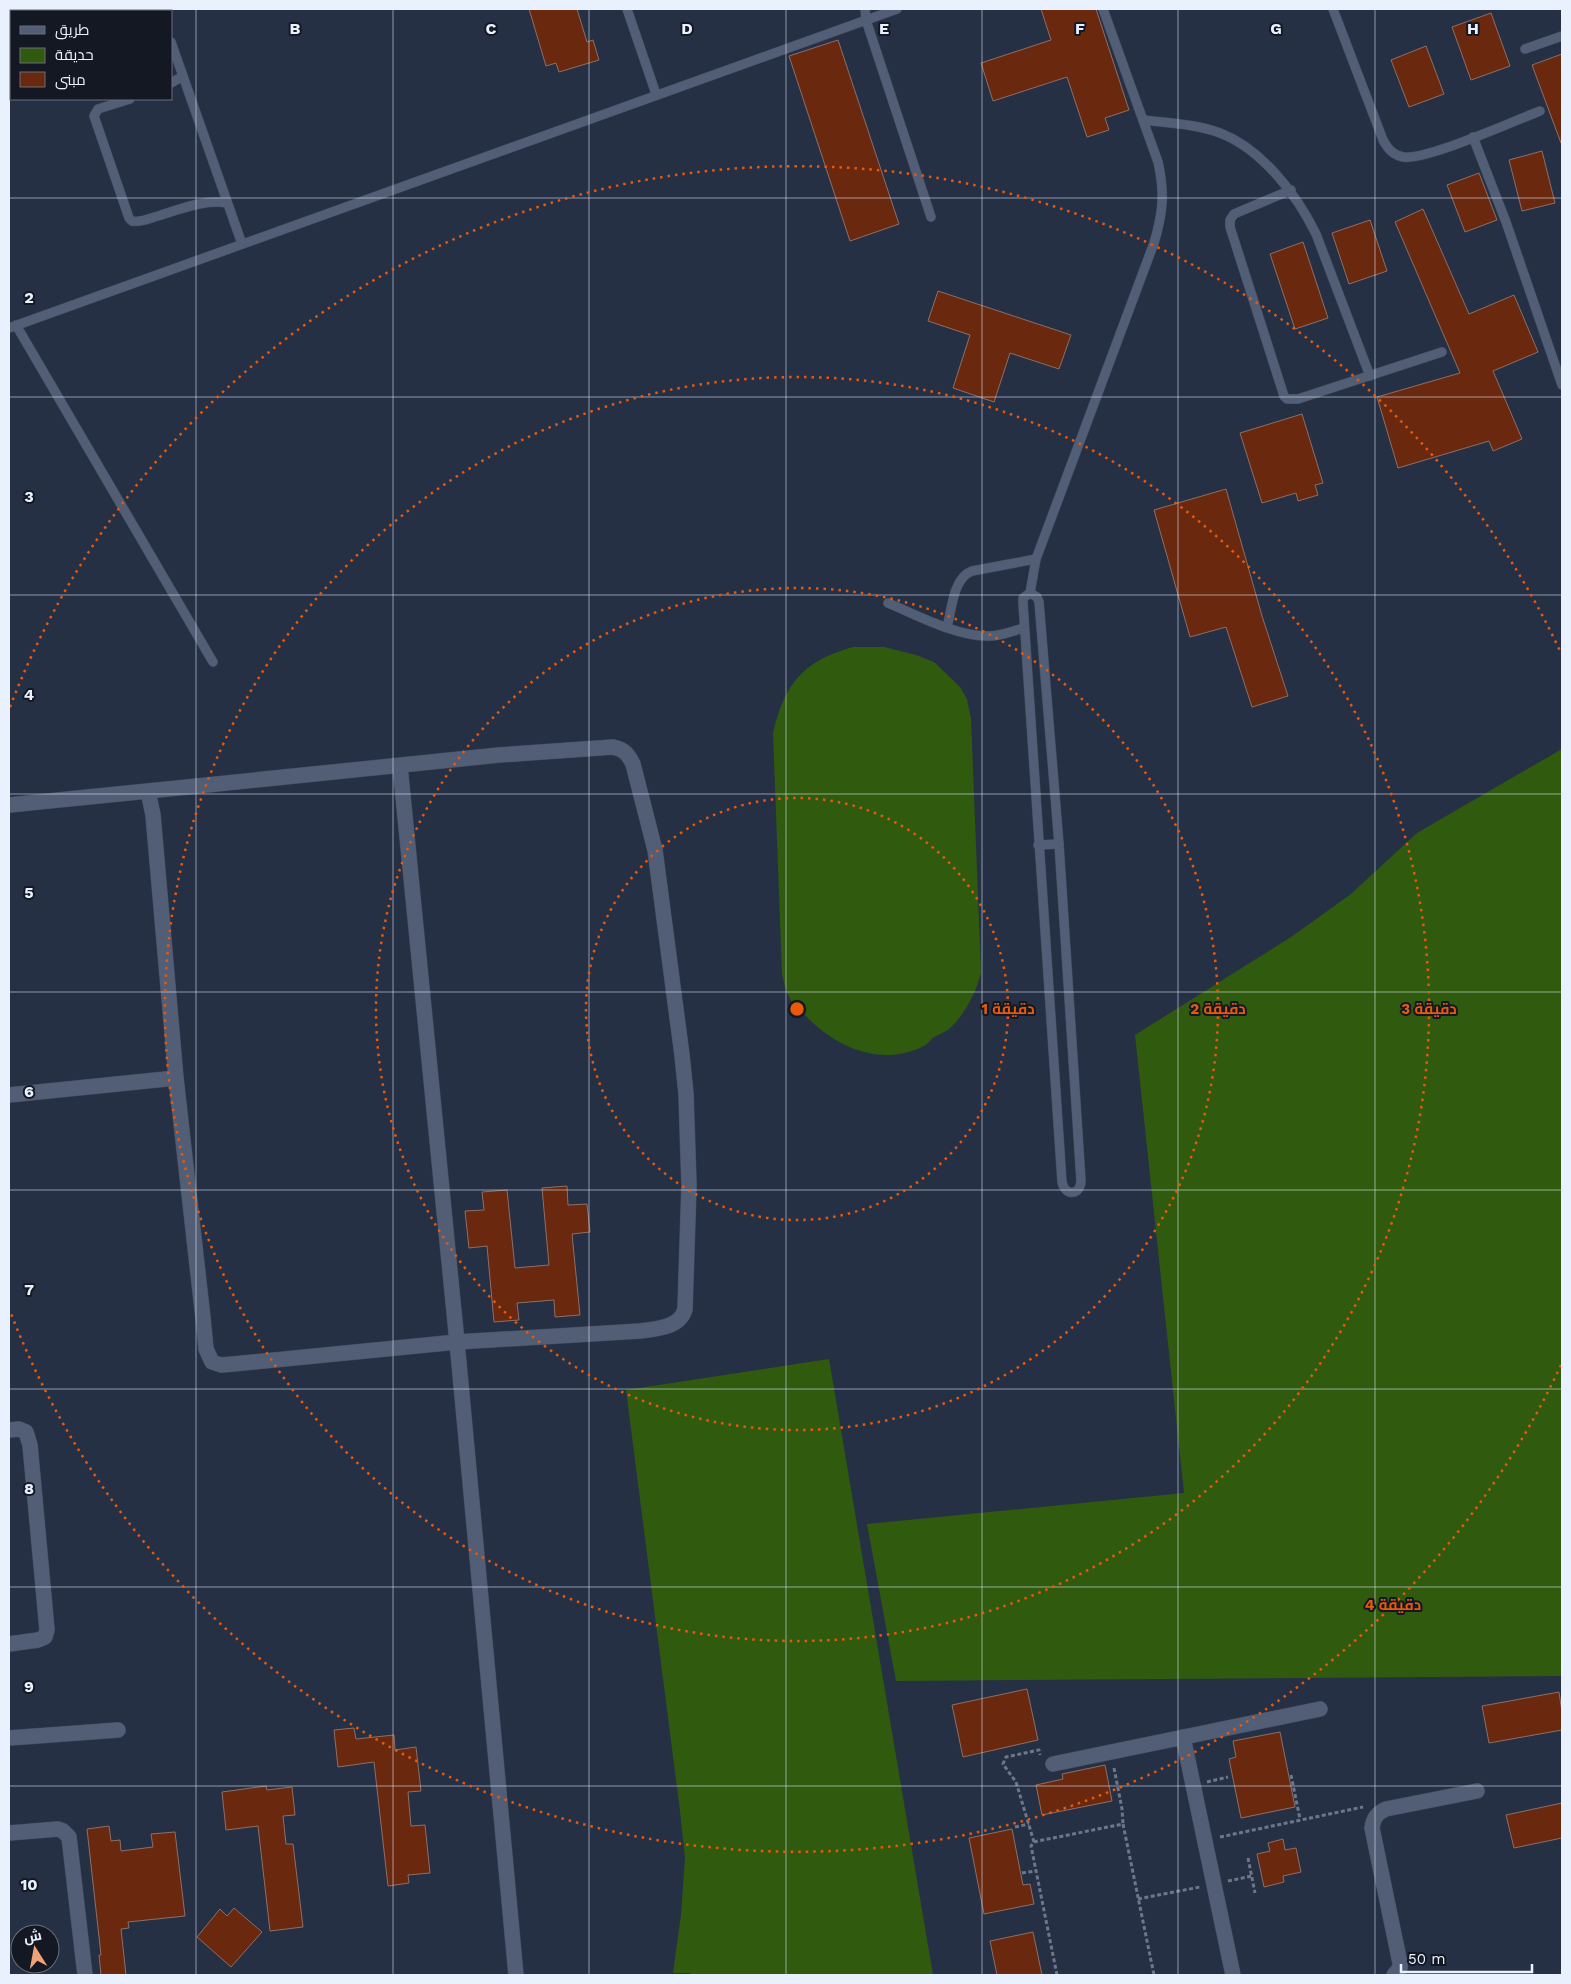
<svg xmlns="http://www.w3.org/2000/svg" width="1571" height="1984" font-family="'Work Sans',Cairo,sans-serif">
<rect width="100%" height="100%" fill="#253045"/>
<!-- green -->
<g fill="#305b0f">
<path d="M 853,647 L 884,647 L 916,655 L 934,662 L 960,687 L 967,699 L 971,719 L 981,972 C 978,989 964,1016 950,1028 C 946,1032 939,1034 934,1037 C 930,1040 927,1045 922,1047 C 880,1067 835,1047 805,1015 C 801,1011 796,1007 792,1002 C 786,993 784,983 782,973 L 773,733 C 785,683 803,661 853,647 Z"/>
<polygon points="1562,749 1562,1676 896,1681 867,1524 1184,1493 1135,1035 1291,937 1351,894 1417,833"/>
<polygon points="829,1359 933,1975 691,1975 690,1973 673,1973 681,1915 685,1858 680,1811 626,1390"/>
</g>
<!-- building -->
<g fill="#6a290f" stroke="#8d6f65">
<polygon points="529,9 577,9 587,42 593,40 599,60 559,72 556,63 546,66"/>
<polygon points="1041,9 1096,9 1129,110 1105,118 1109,130 1087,137 1067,77 993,101 981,63 1051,40"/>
<polygon points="1491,13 1510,66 1471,80 1452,27"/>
<polygon points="838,40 899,224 850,241 789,56"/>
<polygon points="1426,46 1444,94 1409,107 1391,60"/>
<polygon points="1562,54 1562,143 1561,143 1532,65"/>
<polygon points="1542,151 1555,203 1522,211 1509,160"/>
<polygon points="1479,173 1497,220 1465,232 1447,185"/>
<polygon points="1423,209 1469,314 1514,295 1538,352 1493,371 1522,439 1493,451 1489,441 1398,468 1377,397 1460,373 1395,222"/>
<polygon points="1370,220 1387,271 1349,284 1332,233"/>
<polygon points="1303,242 1328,318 1295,329 1270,254"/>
<polygon points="938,291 1071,335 1059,369 1010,353 994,402 953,388 970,335 928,321"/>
<polygon points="1302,414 1323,483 1315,485 1318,495 1298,501 1296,493 1262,503 1240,433"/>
<polygon points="1226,489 1262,616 1288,696 1252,707 1226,627 1190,637 1154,510"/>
<polygon points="567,1186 568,1205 587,1204 590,1232 572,1234 580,1315 555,1317 554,1300 517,1303 519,1320 494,1322 487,1246 469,1248 465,1211 484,1210 482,1192 507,1190 515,1268 549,1265 542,1188"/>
<polygon points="1027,1689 1038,1740 963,1757 952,1705"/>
<polygon points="1559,1692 1562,1712 1562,1730 1489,1743 1482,1706"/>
<polygon points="354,1728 356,1739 394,1735 395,1750 416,1747 421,1791 408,1792 411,1826 425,1825 430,1873 408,1875 409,1883 388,1886 374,1762 338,1767 334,1730"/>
<polygon points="1280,1732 1295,1807 1241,1818 1229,1759 1236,1757 1233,1741"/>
<polygon points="1105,1765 1112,1801 1042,1815 1036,1785 1063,1779 1062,1774"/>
<polygon points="266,1786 267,1790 292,1787 295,1815 283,1816 286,1844 293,1844 303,1927 270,1931 258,1826 226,1830 222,1792"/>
<polygon points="1562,1803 1562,1838 1514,1848 1506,1815"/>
<polygon points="109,1826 111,1841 120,1840 121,1851 153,1847 151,1834 175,1832 185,1916 128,1922 129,1928 121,1929 126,1975 101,1975 99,1955 101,1955 87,1829"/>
<polygon points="1012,1829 1023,1885 1030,1884 1034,1904 984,1914 969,1838"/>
<polygon points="1283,1839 1285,1850 1296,1848 1301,1872 1283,1876 1284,1882 1264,1887 1257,1854 1270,1851 1268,1843"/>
<polygon points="234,1908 262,1932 231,1967 197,1937 220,1909 227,1916"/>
<polygon points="1033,1932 1042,1975 997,1975 990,1941"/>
</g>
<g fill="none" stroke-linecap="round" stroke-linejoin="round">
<!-- service casing -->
<g stroke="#434c5e" stroke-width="10">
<g id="service">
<polyline points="159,9 160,11"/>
<polyline points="627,9 656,94"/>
<polyline points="865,9 866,20 931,217"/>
<path d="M 1333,9 L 1383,140 C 1388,149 1393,155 1403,157 C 1425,161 1514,121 1540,111"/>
<polyline points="171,42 242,244"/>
<polyline points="1525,49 1562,36"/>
<polyline points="171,83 183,76"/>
<path d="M 130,99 L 98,109 L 94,116 L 129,218 L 132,221 C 141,223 150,218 158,216 C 181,209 204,199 227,203"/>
<path d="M 1143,120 C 1168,123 1196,124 1220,133 C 1262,149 1297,195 1316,234 L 1370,376"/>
<polyline points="1473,137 1506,222 1562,385"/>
<polyline points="1291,190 1234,214 1230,220 1230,227 1284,396 1287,399 1298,399 1442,352"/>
<polyline points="16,325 213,662"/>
<polyline points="9,328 897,9"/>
<path d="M 1030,593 L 1037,597 L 1039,602 L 1059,844 L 1081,1181 C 1080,1196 1065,1196 1062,1182 L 1023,603 L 1023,598 Z"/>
<path d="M 1030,593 L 1036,559 L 1154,243 C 1163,213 1165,193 1158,162 L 1103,9"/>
<path d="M 888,603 C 917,615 955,636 987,636 C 999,637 1012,631 1024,628"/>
<path d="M 947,627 C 952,609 953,578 972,571 L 1036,559"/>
<polyline points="1038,845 1059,844"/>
</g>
</g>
<!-- minor casing -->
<g stroke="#434c5e" stroke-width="16">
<g id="minor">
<path d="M 613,747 C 624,749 628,754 633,764 L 655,850 L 682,1055 L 686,1094 L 689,1185 L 685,1309 C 680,1328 656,1329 640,1331 L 457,1342 L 233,1364 L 221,1365 L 212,1362 L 206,1349 L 203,1318 L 176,1078 L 153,815 L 148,791 L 499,755 Z"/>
<polyline points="400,766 457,1342 516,1975"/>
<polyline points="9,805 148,791"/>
<polyline points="9,1095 176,1078"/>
<polyline points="9,1430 19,1429 26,1432 30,1445 47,1630 45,1637 38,1640 9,1644"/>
<polyline points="1183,1737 1233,1975"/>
<polyline points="9,1738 118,1730"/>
<polyline points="1053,1764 1320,1709"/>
<polyline points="9,1833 58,1829 63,1831 69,1837 85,1975"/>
<path d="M 1394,1975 L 1400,1968 L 1400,1963 L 1372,1828 C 1373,1818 1377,1813 1386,1809 L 1477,1791"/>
</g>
</g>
<!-- path -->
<g stroke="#6d7789" stroke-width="3" stroke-dasharray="4 2.5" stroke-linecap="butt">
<polyline points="1114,1768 1122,1809 1123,1824"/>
<polyline points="1291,1775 1300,1819"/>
<polyline points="1207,1782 1228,1777"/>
<polyline points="1015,1827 1029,1824"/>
<polyline points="1220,1837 1363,1807"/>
<polyline points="1034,1842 1016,1782 1003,1764 1006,1757 1039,1750 1040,1755"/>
<polyline points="1248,1858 1255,1893"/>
<polyline points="1022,1873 1035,1871"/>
<polyline points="1228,1881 1252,1876"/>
<polyline points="1138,1899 1200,1887"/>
<polyline points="1057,1975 1031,1846 1034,1842 1038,1841 1123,1824 1154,1975"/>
</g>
<!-- service -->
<use href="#service" stroke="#525e76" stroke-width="9"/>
<!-- minor -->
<use href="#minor" stroke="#525e76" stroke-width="15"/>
</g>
<!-- grid -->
<path fill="none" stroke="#e9f1ff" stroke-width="1" stroke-opacity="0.55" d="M 196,9 L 196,1975M 393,9 L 393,1975M 589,9 L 589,1975M 786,9 L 786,1975M 982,9 L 982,1975M 1178,9 L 1178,1975M 1375,9 L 1375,1975M 9,198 L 1562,198M 9,397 L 1562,397M 9,595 L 1562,595M 9,794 L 1562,794M 9,992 L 1562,992M 9,1190 L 1562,1190M 9,1389 L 1562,1389M 9,1587 L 1562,1587M 9,1786 L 1562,1786"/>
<!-- distance rings -->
<g fill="none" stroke="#e8590c" stroke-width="2.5" stroke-dasharray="2.5 5">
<circle cx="797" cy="1009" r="211"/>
<circle cx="797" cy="1009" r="421"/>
<circle cx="797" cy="1009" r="632"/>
<path d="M1561 1365A843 843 0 0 1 10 1311M10 707A843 843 0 0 1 1561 653"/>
</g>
<g font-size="16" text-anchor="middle" font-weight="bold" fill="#e9f1ff" stroke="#131822" stroke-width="4" stroke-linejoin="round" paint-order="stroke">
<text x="295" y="34">B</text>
<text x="491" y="34">C</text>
<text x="687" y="34">D</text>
<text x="884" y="34">E</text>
<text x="1080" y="34">F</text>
<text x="1276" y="34">G</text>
<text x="1473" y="34">H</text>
<text x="29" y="303">2</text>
<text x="29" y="502">3</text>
<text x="29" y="700">4</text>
<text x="29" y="898">5</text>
<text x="29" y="1097">6</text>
<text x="29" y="1295">7</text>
<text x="29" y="1494">8</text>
<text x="29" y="1692">9</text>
<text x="29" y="1890">10</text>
</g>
<circle cx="797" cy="1009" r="8" fill="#e8590c" stroke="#131822" stroke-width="2.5"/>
<g font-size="15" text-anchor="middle" font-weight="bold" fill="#e8590c" stroke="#131822" stroke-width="4" stroke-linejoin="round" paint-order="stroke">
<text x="1008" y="1014">1 دقيقة</text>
<text x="1218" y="1014">2 دقيقة</text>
<text x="1429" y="1014">3 دقيقة</text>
<text x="1393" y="1610">4 دقيقة</text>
</g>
<!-- border -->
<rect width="1571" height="1984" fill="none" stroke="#e9f1ff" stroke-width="20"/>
<!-- legend -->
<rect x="10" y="10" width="162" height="90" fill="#131822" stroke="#696f7a"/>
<rect x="20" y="26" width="25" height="8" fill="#525e76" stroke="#696f7a"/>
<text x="55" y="35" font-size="15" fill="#e9f1ff">طريق</text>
<rect x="20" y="48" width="25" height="15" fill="#305b0f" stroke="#696f7a"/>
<text x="55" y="60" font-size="15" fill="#e9f1ff">حديقة</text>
<rect x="20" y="72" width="25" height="15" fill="#6a290f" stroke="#696f7a"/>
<text x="55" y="85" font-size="15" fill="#e9f1ff">مبنى</text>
<!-- north arrow -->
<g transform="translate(35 1949) rotate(349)"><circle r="24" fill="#131822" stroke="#696f7a"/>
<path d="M0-4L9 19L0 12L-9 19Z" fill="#f0a279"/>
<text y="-8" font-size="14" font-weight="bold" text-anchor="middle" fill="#e9f1ff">ش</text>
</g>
<!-- scale -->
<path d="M1401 1964v8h131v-8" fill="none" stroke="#e9f1ff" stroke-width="2.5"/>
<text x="1408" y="1964" font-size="15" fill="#e9f1ff" stroke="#131822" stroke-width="4" paint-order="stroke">50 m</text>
</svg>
